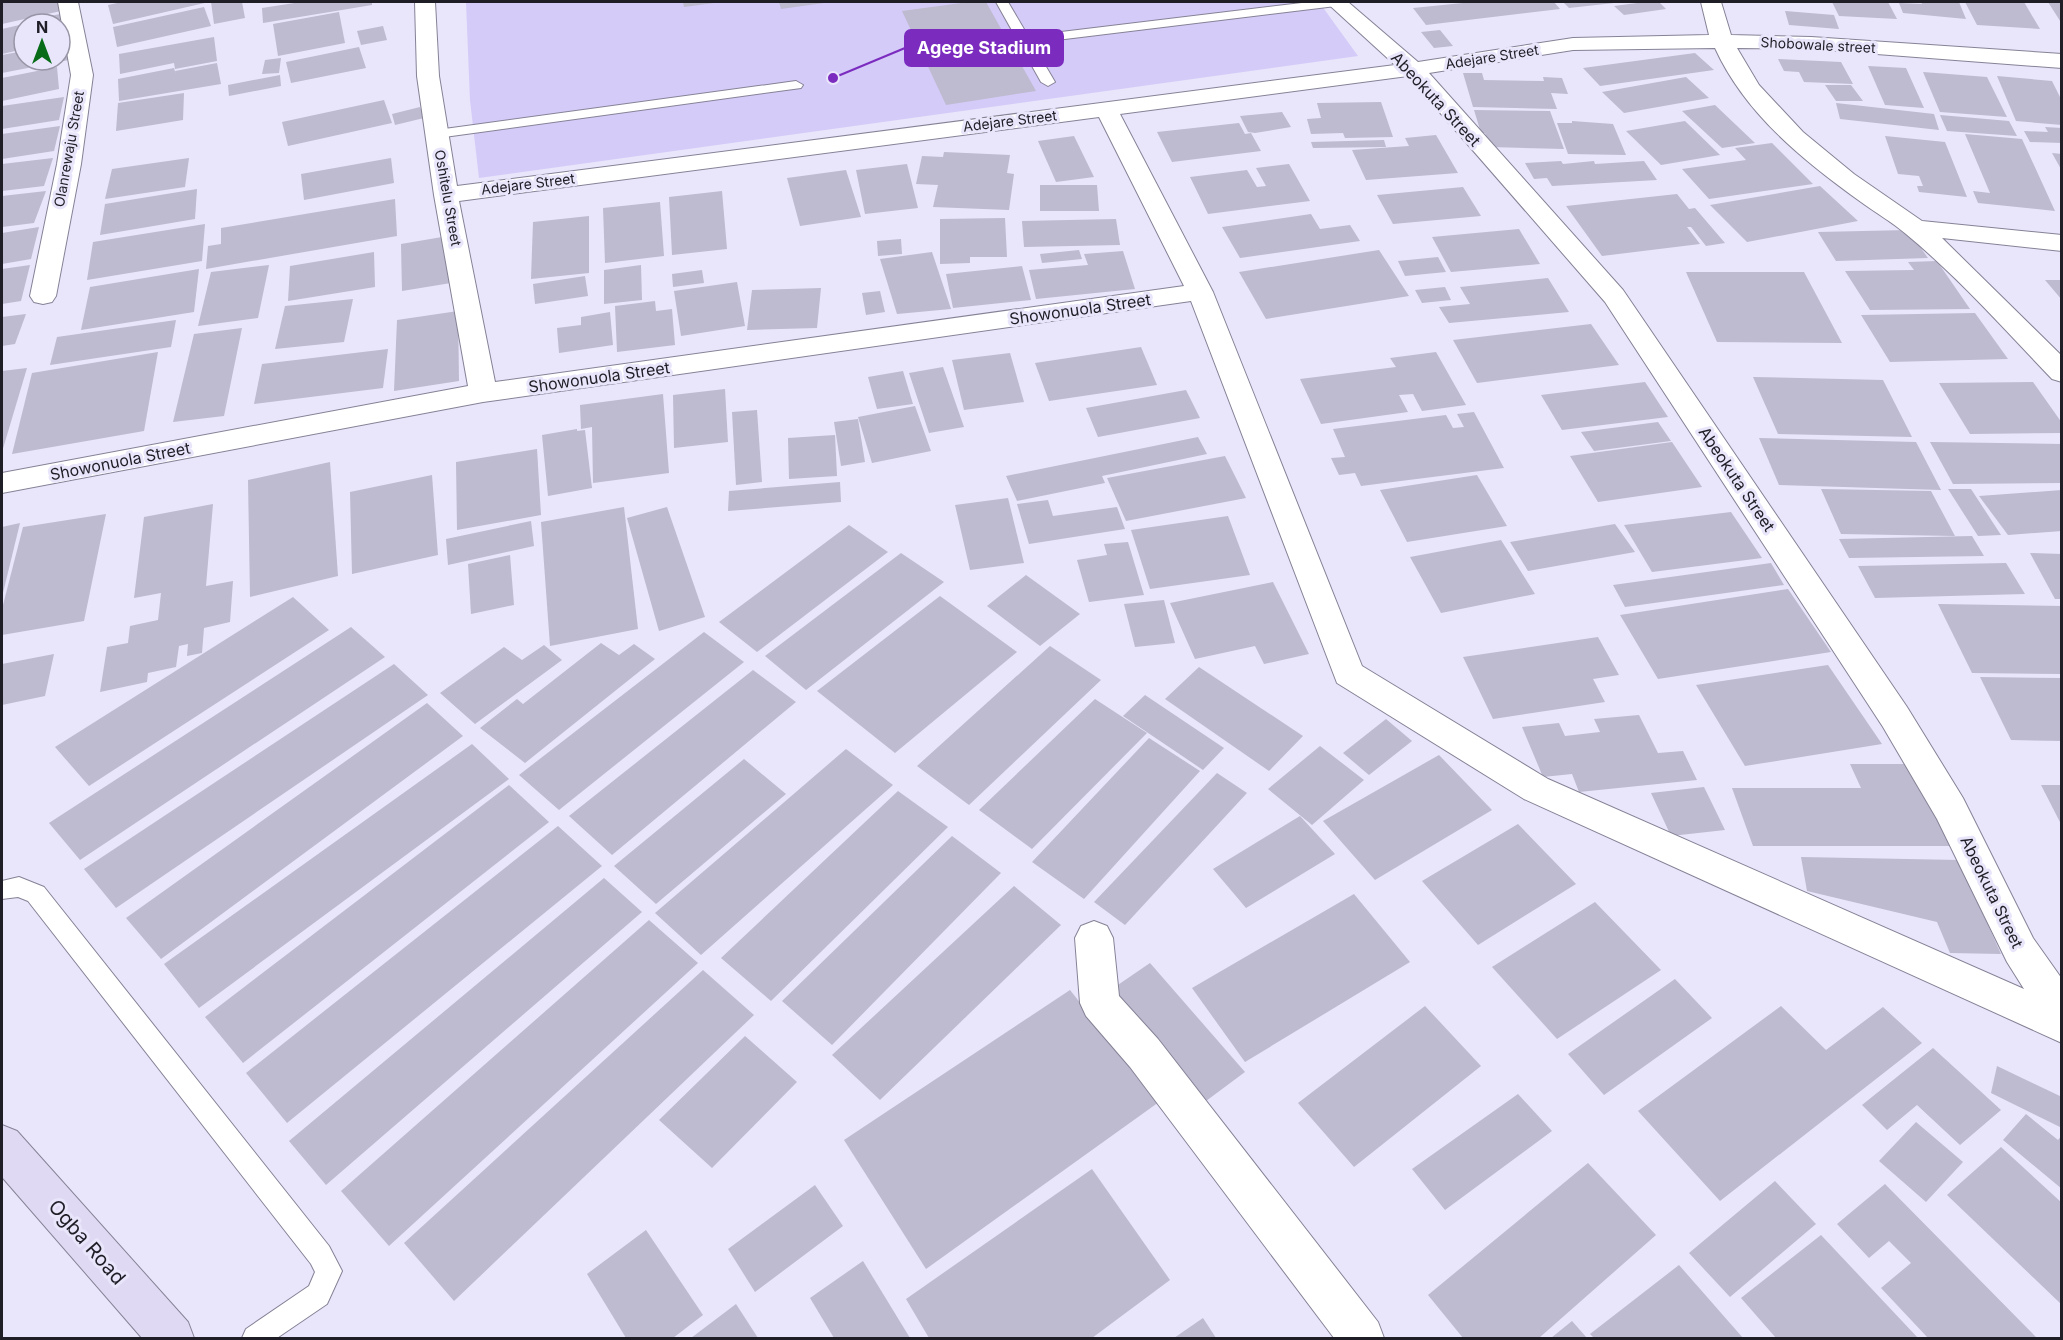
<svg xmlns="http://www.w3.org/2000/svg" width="2063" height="1340" font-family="Inter,sans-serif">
<rect width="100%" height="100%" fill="#e9e5fb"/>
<!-- green -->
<polygon fill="#d4cbf8" points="466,2 1319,2 1358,56 479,178 470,100"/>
<!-- building -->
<g fill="#bebacf">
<polygon points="2,2 59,2 61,11 2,24"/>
<polygon points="122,2 209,2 113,24 108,5"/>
<polygon points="211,2 242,2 245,18 214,24"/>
<polygon points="301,2 372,2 372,5 263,23 262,8"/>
<polygon points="683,2 714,2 714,3 684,7"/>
<polygon points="779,2 824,2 824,3 781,9"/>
<polygon points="969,2 986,2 1036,91 946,105 902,11"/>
<polygon points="1473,2 1554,2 1560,9 1426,25 1413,8"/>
<polygon points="1563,2 1613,2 1614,3 1569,8"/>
<polygon points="1645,2 1659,2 1666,9 1624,15 1614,6"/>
<polygon points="1832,2 1888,2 1897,19 1839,16"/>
<polygon points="1921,2 1959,2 1966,19 1903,13 1899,3 1922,4"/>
<polygon points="1965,2 2024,2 2040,29 1977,25"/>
<polygon points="2048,2 2062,2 2062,24"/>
<polygon points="204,7 211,26 117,47 113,27"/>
<polygon points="1785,11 1834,15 1839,29 1789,25"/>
<polygon points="339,12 345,43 278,56 273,24"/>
<polygon points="60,14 62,20 31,24 30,20"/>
<polygon points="24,24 24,49 2,54 2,29"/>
<polygon points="383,26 387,40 361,45 357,31"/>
<polygon points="1440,30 1453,46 1434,48 1421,32"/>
<polygon points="214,37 217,61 175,69 174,63 120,74 119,54"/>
<polygon points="68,42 69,60 2,73 2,55 24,51 24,60 60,60 60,44"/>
<polygon points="359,47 366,68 291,83 286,62"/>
<polygon points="1695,53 1714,70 1600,86 1583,68"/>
<polygon points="281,58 279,73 262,74 265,60"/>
<polygon points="1778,59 1841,62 1853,84 1804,82 1799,72 1784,71"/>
<polygon points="217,63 221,84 119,101 118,79 174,68 176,75 175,71"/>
<polygon points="1868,66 1906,68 1924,108 1885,105"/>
<polygon points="57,67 59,89 2,101 2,78"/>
<polygon points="1923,72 1987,77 2007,117 1940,112"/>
<polygon points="1463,73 1482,73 1484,80 1544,81 1543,77 1562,78 1568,94 1551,93 1557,109 1473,107"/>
<polygon points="280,75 281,86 229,96 228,85"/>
<polygon points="1997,76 2052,81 2062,101 2062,125 2016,121"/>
<polygon points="1686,77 1709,98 1624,113 1602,92"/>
<polygon points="1825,85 1851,85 1863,101 1836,101"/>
<polygon points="184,93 183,120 116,131 118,103"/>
<polygon points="64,97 59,120 2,129 2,106"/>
<polygon points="384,100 392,123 288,146 282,122"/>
<polygon points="1381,102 1393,137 1345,138 1343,133 1311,134 1307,119 1321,118 1317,103"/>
<polygon points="1836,103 1934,114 1939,130 1840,119"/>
<polygon points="1715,105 1755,143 1722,148 1682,111"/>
<polygon points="420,107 424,118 395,125 392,114"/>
<polygon points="1474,110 1550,111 1564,149 1490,147 1485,133 1481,133"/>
<polygon points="1282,112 1291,127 1255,133 1248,132 1240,116"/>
<polygon points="1940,115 2009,121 2017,136 1947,131"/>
<polygon points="1572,121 1613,124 1626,155 1568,154 1557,123 1572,123"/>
<polygon points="1685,121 1720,155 1661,165 1626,131"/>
<polygon points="1239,123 1245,134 1251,133 1261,151 1172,162 1157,132"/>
<polygon points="60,126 54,151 2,159 2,134"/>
<polygon points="2045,127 2062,128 2062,143 2030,142 2024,131 2048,132"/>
<polygon points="1965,134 2022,139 2055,211 1978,203 1973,191 1990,193"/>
<polygon points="1436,135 1458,173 1366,180 1352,150 1409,146 1405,138"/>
<polygon points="1074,136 1094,177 1056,182 1038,141"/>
<polygon points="1885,136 1945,142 1967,197 1919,192 1917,186 1923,186 1919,176 1898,174"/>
<polygon points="1384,140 1386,147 1313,148 1311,142"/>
<polygon points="1772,143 1813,184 1709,199 1682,169 1746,160 1735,148"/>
<polygon points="944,152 1010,155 1007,173 1014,174 1009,210 933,207 938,185 916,184 922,156 943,157"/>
<polygon points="2052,153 2062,154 2062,171"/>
<polygon points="53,158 44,186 2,191 2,164"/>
<polygon points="189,158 185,187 105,199 112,169"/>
<polygon points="391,158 394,183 304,200 301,174"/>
<polygon points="1561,161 1563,164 1594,161 1595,164 1644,161 1657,180 1552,186 1547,178 1534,179 1525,163"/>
<polygon points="907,164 918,208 865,214 856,170"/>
<polygon points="1289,164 1310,201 1208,214 1190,177 1247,170 1257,187 1266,186 1256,168"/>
<polygon points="846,170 861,217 800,226 787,178"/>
<polygon points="1040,185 1097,185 1099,211 1040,211"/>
<polygon points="1820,186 1858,221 1747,242 1710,205"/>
<polygon points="1463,187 1481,216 1393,224 1377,195"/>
<polygon points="197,189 195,219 100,235 105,204"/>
<polygon points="46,191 34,223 2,227 2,196"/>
<polygon points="722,191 727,249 672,255 669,197"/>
<polygon points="1677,194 1689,209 1695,208 1725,243 1706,246 1691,227 1687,227 1700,244 1602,256 1566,206"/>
<polygon points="395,199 397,236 206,269 208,246 221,244 221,228"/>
<polygon points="660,202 664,256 605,263 603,208"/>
<polygon points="1311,214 1320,229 1350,225 1360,241 1240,258 1222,227"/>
<polygon points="589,216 589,273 531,279 533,222"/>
<polygon points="1005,218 1007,257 970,257 970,263 940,264 940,219"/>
<polygon points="1116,219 1120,245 1024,247 1022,221"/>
<polygon points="205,224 202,261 87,280 93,242"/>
<polygon points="39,227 31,259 2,264 2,233"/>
<polygon points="1519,229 1540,264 1451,272 1432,237"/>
<polygon points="1908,230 1928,258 1836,261 1818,232"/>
<polygon points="448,236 451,283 402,291 401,244"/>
<polygon points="901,239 902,254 878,256 877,241"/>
<polygon points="1079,250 1082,259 1042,263 1040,254"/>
<polygon points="1379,250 1409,296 1266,319 1239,272"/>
<polygon points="1123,251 1135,289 1036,299 1029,270 1088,265 1084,254"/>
<polygon points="374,252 375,287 288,301 290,266"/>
<polygon points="932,252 951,309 897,314 880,259"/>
<polygon points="1438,257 1446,272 1405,276 1398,261"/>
<polygon points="1937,261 1970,309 1870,310 1845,271 1914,270 1908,262"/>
<polygon points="30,265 21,301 2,304 2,269"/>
<polygon points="269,265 258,318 198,326 211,272"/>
<polygon points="641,265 642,300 604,304 604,270"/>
<polygon points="1022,266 1031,300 953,308 946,274"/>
<polygon points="199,269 194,312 81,330 90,287"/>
<polygon points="702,270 704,283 673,287 672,274"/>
<polygon points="1686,272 1804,272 1842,343 1717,342"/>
<polygon points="585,276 588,296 535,304 533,284"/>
<polygon points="1548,278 1569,312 1449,323 1439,307 1470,304 1460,287"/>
<polygon points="2045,280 2062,280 2062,300"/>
<polygon points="737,282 745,326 681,336 674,291"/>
<polygon points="1445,287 1451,300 1422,303 1415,290"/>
<polygon points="821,288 817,328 747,330 752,290"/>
<polygon points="880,291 885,312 866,315 862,293"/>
<polygon points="353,299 344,342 275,349 285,306"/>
<polygon points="655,301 656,311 672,309 675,345 617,352 615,306"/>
<polygon points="458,311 459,381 394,391 397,320"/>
<polygon points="610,312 613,345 559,353 557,328 581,325 581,317"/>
<polygon points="1975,313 2008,359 1890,362 1861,315"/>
<polygon points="26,314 15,344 2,346 2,317"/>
<polygon points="176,320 171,347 50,365 57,337"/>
<polygon points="1591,324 1619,365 1477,383 1453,340"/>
<polygon points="242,328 224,416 173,422 194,334"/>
<polygon points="1141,347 1157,385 1049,401 1035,363"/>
<polygon points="388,349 383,388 254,404 262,364"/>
<polygon points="158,352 144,431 12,454 32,373"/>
<polygon points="1436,352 1466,405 1422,411 1413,394 1399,395 1408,412 1321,424 1300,379 1396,367 1390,358"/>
<polygon points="1010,353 1024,402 964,410 952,360"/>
<polygon points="943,367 964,427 929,433 909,373"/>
<polygon points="27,368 2,452 2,371"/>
<polygon points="903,371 913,404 877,409 868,377"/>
<polygon points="1753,377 1883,380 1912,437 1778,434"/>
<polygon points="1645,382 1668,417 1562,430 1541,395"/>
<polygon points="2033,382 2062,423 2062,433 1970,434 1939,383"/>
<polygon points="725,389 728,442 674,448 673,395"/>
<polygon points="1186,390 1200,418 1098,437 1086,408"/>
<polygon points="663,394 669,473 593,483 592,427 581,429 580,405"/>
<polygon points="915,406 931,451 872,463 858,417"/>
<polygon points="757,410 762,482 736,485 732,412"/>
<polygon points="1474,412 1504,468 1361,486 1355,473 1339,475 1331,458 1345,457 1333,429 1446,415 1453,428 1464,427 1457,414"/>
<polygon points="858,419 865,462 841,466 834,422"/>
<polygon points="1658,422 1671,441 1594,451 1581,432"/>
<polygon points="577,429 577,431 585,430 592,488 548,496 542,435"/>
<polygon points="835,435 837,476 789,479 788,438"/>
<polygon points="1198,437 1207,454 1102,476 1105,483 1017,501 1006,476"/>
<polygon points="1759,438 1916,442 1941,490 1779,485"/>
<polygon points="1672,442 1702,487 1598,502 1570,456"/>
<polygon points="1930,442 2062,444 2062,483 1953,484"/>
<polygon points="537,449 541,515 457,530 456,462"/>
<polygon points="1225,456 1246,498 1126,521 1107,478"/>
<polygon points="330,462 338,576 250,597 248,480"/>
<polygon points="432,475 438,555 352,574 350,492"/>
<polygon points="1477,475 1507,526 1407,542 1380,490"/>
<polygon points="840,482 841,502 728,511 729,491"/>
<polygon points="1821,489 1931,491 1955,536 1841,534"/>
<polygon points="1948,489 1971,489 2001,535 1978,536"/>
<polygon points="2062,490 2062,531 2008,535 1979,496"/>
<polygon points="1008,498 1024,563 970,570 955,505"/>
<polygon points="1048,500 1053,516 1117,507 1125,529 1029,544 1017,504"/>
<polygon points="213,504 206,586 233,581 230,622 204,628 202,653 187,656 188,644 179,646 176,667 148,673 147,682 100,692 107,647 128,643 130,626 158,620 161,593 134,598 144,517"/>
<polygon points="624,507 638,629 550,646 541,522"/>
<polygon points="667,507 705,617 659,631 627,518"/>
<polygon points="1731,512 1762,558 1652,572 1624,525"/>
<polygon points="106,514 84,621 2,635 2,609 23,527"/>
<polygon points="1228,516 1250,575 1150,589 1131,530"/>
<polygon points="531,521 534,546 448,565 446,539"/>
<polygon points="20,523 2,597 2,527"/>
<polygon points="1615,524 1635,552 1528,571 1510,542"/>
<polygon points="849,525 888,552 757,652 719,622"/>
<polygon points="1972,536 1984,556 1849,558 1839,539"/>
<polygon points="1501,540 1535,594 1441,613 1410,557"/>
<polygon points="1128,542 1144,595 1089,602 1077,560 1107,555 1104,544"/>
<polygon points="901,553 944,582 806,690 765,656"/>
<polygon points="2030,553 2062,554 2062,599 2055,599"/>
<polygon points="510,555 514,605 471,614 468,564"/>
<polygon points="1771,563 1784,585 1625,607 1613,585"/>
<polygon points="2006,563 2025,594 1875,598 1858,566"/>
<polygon points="1026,575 1080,614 1040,646 987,606"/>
<polygon points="1273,582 1309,654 1264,664 1255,646 1195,659 1170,603"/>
<polygon points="1788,589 1831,652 1658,679 1620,615"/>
<polygon points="940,596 1017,652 895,753 817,691"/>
<polygon points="293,597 329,630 89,786 55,747"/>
<polygon points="1164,600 1175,643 1135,647 1124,604"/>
<polygon points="1938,604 2062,606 2062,674 1972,673"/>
<polygon points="351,627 385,657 80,860 49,823"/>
<polygon points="704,632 744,662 559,810 519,775"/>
<polygon points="1598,637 1619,675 1593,679 1605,702 1493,719 1463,657"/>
<polygon points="601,643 619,655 634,644 655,659 525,763 480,728 517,699 523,704"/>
<polygon points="544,645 562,660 475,724 440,693 504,647 522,660"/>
<polygon points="1050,646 1101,680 969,805 917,766"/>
<polygon points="54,654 45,696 2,705 2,664"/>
<polygon points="394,664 428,695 116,908 84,869"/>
<polygon points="1828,665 1882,744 1745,766 1696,685"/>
<polygon points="1199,667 1303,736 1269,771 1165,699"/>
<polygon points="753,670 796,702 612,855 569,816"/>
<polygon points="1980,677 2062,678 2062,741 2011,740"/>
<polygon points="1145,695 1224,748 1203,770 1123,716"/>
<polygon points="1095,699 1147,733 1032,849 979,810"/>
<polygon points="427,703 463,736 161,959 126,918"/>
<polygon points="1639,715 1658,753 1683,751 1697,780 1579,792 1572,774 1543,777 1522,727 1559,723 1565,736 1600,732 1594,719"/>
<polygon points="1386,719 1412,741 1369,775 1343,753"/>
<polygon points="1149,738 1200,771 1084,899 1032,862"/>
<polygon points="472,744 509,779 199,1008 164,964"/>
<polygon points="1320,746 1364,780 1312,825 1268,789"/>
<polygon points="846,749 893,785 701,955 655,913"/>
<polygon points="1439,755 1492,810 1375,880 1323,821"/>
<polygon points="744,759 786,794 656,904 614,866"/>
<polygon points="1850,764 1913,764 1951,846 1753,846 1732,788 1861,788"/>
<polygon points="1217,773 1247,793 1125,925 1094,902"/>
<polygon points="509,785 549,822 243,1063 205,1017"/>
<polygon points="2041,785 2062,785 2062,826"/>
<polygon points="1704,787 1725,830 1671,836 1651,793"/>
<polygon points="898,791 948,827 771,1001 721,958"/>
<polygon points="1300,816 1335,854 1246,908 1213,869"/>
<polygon points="1518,824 1576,884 1478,945 1422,881"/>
<polygon points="558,826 602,866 287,1123 246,1073"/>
<polygon points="952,836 1001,873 832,1045 782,1001"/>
<polygon points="1801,857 1959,860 2001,954 1950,953 1937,922 1807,891"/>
<polygon points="604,878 642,912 326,1185 289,1141"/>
<polygon points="1014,886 1061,925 880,1100 832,1055"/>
<polygon points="1354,894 1410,962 1245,1062 1192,988"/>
<polygon points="1595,902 1661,970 1557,1039 1492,967"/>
<polygon points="649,920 698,963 389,1246 341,1191"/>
<polygon points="1150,963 1245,1072 1206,1101 1112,989"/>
<polygon points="703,970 754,1015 454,1301 404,1243"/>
<polygon points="1675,979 1712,1018 1604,1095 1568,1054"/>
<polygon points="1070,990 1159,1102 926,1269 844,1140"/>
<polygon points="1425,1006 1481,1066 1354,1167 1298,1103"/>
<polygon points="1781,1006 1826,1050 1883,1007 1922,1043 1720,1201 1638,1111"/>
<polygon points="745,1036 797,1082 712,1168 659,1120"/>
<polygon points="1933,1048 2001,1110 1960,1145 1917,1105 1887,1130 1862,1105"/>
<polygon points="1997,1066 2062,1097 2062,1128 1991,1093"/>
<polygon points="1518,1094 1552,1131 1445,1210 1412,1169"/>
<polygon points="2026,1114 2058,1140 2062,1135 2062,1189 2003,1140"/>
<polygon points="1916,1122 1963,1162 1926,1202 1879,1161"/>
<polygon points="2001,1147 2062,1203 2062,1305 1947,1195"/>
<polygon points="1588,1163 1656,1235 1539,1338 1463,1338 1428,1295"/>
<polygon points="1092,1169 1170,1280 1092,1338 929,1338 906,1299"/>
<polygon points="1775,1181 1816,1224 1730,1297 1689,1253"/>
<polygon points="1885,1184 2037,1338 1928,1338 1881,1288 1911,1263 1889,1241 1869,1258 1837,1224"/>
<polygon points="815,1185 843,1226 755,1292 728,1249"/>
<polygon points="646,1230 703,1315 673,1338 626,1338 587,1274"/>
<polygon points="1821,1235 1918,1338 1776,1338 1741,1298"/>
<polygon points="863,1261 910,1338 834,1338 810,1298"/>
<polygon points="1679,1265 1743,1338 1594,1338 1590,1334"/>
<polygon points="736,1304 758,1338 691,1338"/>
<polygon points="1203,1318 1216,1338 1174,1338"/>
<polygon points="1572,1321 1587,1338 1551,1338"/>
</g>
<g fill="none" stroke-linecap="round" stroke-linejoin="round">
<!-- service casing -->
<g stroke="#868296" stroke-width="2">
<g id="service">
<polygon points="996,2 1008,2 1028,36 1310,2 1342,2 1336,6 1032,43 1055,82 1048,86 1041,82"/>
<polygon points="796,81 803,85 801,88 437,138 430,134 437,130"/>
<polygon points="19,877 44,887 329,1246 342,1271 327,1304 277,1338 242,1338 246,1329 309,1286 315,1272 311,1264 28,901 18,897 2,899 2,881"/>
</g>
</g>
<!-- minor casing -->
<g stroke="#868296" stroke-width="2">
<g id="minor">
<polygon points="58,2 78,2 93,75 81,164 56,296 52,302 43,304 34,302 30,296 57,164 71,75"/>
<path d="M 415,2 L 435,2 L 439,76 L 457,186 L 1395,65 L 1326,2 L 1348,2 L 1418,62 L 1573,38 L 1709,35 L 1701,2 L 1721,2 L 1731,35 L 1811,37 L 2062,54 L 2062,68 L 1811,49 L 1737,48 L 1759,85 L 1803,132 L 1854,174 L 1922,221 L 2062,235 L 2062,251 L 1942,238 L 2062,356 L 2062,382 L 2052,379 C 2005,330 1959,278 1906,234 C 1892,222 1876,213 1861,202 C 1804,161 1745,114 1715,48 L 1573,50 L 1429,73 L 1623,290 L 1907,707 L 1963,798 L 2033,938 L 2062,979 L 2062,1043 L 1524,799 L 1337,683 L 1191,301 L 483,402 L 2,493 L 2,473 L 468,386 L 434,195 L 417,76 ZM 1408,76 L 1605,302 L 1883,727 L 1937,819 L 2007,962 L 2024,989 L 1548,779 L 1362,666 L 1213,292 L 1120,114 ZM 1099,117 L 1184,286 L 495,382 L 459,201 Z"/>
<polygon points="1094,921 1107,926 1113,938 1119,996 1158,1039 1378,1322 1384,1338 1334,1338 1130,1067 1086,1016 1080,1003 1075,938 1081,926"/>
</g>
</g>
<!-- secondary casing -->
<g stroke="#868296" stroke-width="2">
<polygon id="secondary" points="2,1125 17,1131 188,1322 194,1338 142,1338 2,1177"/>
</g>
<!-- service -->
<use href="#service" fill="#fff" fill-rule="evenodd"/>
<!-- minor -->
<use href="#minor" fill="#fff" fill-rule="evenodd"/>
<!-- secondary -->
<use href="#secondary" fill="#e0d9f3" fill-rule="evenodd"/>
</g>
<g text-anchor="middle" stroke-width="6" stroke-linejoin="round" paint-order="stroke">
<!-- far-street labels -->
<g font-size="14" fill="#1f1e26" stroke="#e9e5fb">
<text transform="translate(1818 45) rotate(3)" y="5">Shobowale street</text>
<text transform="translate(1492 57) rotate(-9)" y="5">Adejare Street</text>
<text transform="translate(1010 121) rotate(-7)" y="5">Adejare Street</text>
<text transform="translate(69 149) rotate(-80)" y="5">Olanrewaju Street</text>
<text transform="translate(528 184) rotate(-7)" y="5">Adejare Street</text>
<text transform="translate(448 198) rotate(80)" y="5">Oshitelu Street</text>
</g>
<!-- street labels -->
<g font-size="16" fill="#1f1e26" stroke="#e9e5fb">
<text transform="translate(1436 99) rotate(47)" y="6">Abeokuta Street</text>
<text transform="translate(1080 309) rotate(-8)" y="6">Showonuola Street</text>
<text transform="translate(599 377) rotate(-8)" y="6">Showonuola Street</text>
<text transform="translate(120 461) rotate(-11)" y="6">Showonuola Street</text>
<text transform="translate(1737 479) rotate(56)" y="6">Abeokuta Street</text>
<text transform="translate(1992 892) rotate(64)" y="6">Abeokuta Street</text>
</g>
<!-- near-street labels -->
<g font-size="20" fill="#1f1e26" stroke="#e9e5fb">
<text transform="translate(87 1242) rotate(49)" y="7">Ogba Road</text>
</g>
</g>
<!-- callouts -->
<path fill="none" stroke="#7b2cbf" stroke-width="2" d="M833 78L905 48"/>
<circle fill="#7b2cbf" stroke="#e9e5fb" stroke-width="2" cx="833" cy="78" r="6"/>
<rect fill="#7b2cbf" stroke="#7b2cbf" stroke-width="2" x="905" y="30" width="158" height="36" rx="6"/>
<g font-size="18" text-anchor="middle" font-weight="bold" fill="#fff">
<text x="984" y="54">Agege Stadium</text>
</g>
<!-- border -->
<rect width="2063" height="1340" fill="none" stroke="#1f1e26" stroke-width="6"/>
<!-- north arrow -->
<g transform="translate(42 42)"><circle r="28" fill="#e9e5fb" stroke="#9895a6" stroke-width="1.5"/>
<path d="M0-4.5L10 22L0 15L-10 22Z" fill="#076b18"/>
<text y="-9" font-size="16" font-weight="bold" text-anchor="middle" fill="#1f1e26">N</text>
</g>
</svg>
